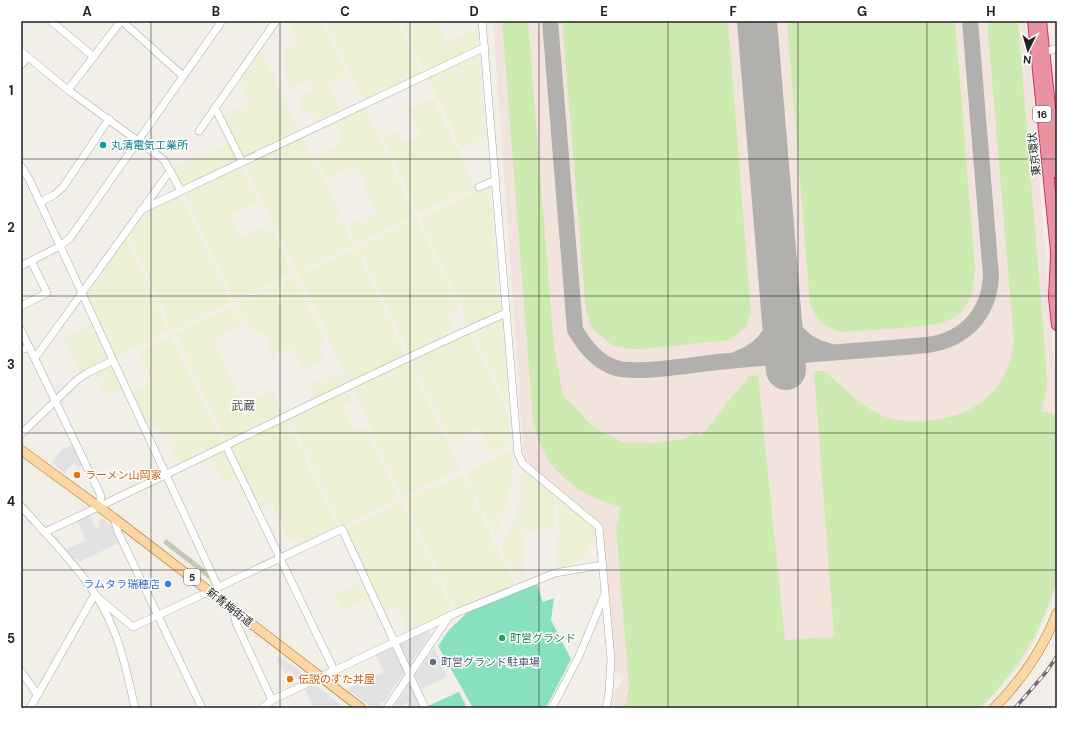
<svg xmlns="http://www.w3.org/2000/svg" width="1078" height="729" font-family="'DM Sans','Noto Sans JP',sans-serif">
<rect width="100%" height="100%" fill="#f2efe9"/>
<!-- military -->
<polygon fill="#f3e3dd" points="493,21 1025,21 1029,49 1057,395 1057,582 1053,599 1031,648 1020,665 982,708 611,708 615,689 618,688 623,677 614,672 603,527 578,504 524,460"/>
<!-- construction -->
<polygon fill="#c7c7b4" points="166,539 211,574 213,582 163,543"/>
<!-- farmland -->
<g fill="#eef0d5">
<polygon points="288,21 322,21 347,75 328,84 341,112 317,123 311,110 304,112 297,99 315,89 311,79 290,89 283,53 299,46"/>
<polygon points="326,21 397,21 422,74 364,101"/>
<polygon points="401,21 436,21 446,43 477,28 478,47 425,72"/>
<polygon points="261,51 299,130 298,133 243,159 222,116 250,103 240,80"/>
<polygon points="479,53 486,137 462,149 427,76"/>
<polygon points="433,98 476,187 419,214 382,137 398,130 404,142 420,135 408,109"/>
<polygon points="364,107 415,216 357,244 348,225 377,212 355,164 326,178 315,155 343,142 333,121"/>
<polygon points="302,136 354,245 297,272 244,163"/>
<polygon points="229,142 238,160 181,187 172,169"/>
<polygon points="240,165 258,203 230,216 240,238 269,224 293,273 234,301 184,193"/>
<polygon points="489,185 500,312 470,326 420,218"/>
<polygon points="180,194 231,302 173,331 129,236 148,210"/>
<polygon points="417,219 459,309 448,315 457,333 410,356 359,247"/>
<polygon points="126,239 169,331 113,359 84,299"/>
<polygon points="356,248 406,357 350,384 299,274"/>
<polygon points="295,276 325,343 318,346 324,360 302,371 290,347 273,355 263,332 252,336 236,304"/>
<polygon points="233,306 242,324 213,339 243,402 272,389 284,414 227,442 175,333"/>
<polygon points="501,318 507,402 473,331"/>
<polygon points="91,323 109,360 80,374 63,337"/>
<polygon points="470,332 508,414 511,445 492,454 480,427 451,441 411,359"/>
<polygon points="171,336 223,444 180,465 166,436 144,420 130,393 152,383 138,351"/>
<polygon points="408,361 460,469 403,497 351,388"/>
<polygon points="110,365 112,366 123,391 103,391 94,372"/>
<polygon points="339,372 345,386 316,399 309,384"/>
<polygon points="348,391 352,401 343,406 355,431 365,427 399,499 342,526 289,417"/>
<polygon points="287,419 337,526 336,528 301,544 298,536 288,540 271,503 259,509 230,447"/>
<polygon points="224,449 226,450 239,477 228,483 221,477 210,456"/>
<polygon points="511,450 511,483 508,498 496,536 468,481 466,471"/>
<polygon points="522,467 554,492 554,529 522,531 522,584 519,585 501,547 509,534 517,512 521,494"/>
<polygon points="462,474 495,543 491,551 497,548 516,586 456,610 404,500"/>
<polygon points="558,496 596,529 597,536 575,567 558,570"/>
<polygon points="401,502 451,607 446,614 409,631 397,606 383,612 344,530"/>
<polygon points="364,581 371,598 343,612 334,595"/>
</g>
<!-- grass -->
<g fill="#cdebb0">
<path d="M 502,21 L 528,21 L 554,347 L 563,395 L 594,428 L 623,442 L 653,443 L 683,439 L 697,431 L 700,437 L 749,376 L 758,375 L 785,640 L 834,637 L 814,371 L 824,371 C 841,384 859,405 879,414 C 894,421 909,422 924,421 C 975,417 1006,393 1014,342 L 987,21 L 1018,21 L 1046,362 L 1047,386 L 1041,411 L 1057,415 L 1057,578 C 1044,628 1017,674 979,708 L 624,708 L 629,689 L 616,527 L 621,507 C 587,498 556,480 541,446 C 537,438 535,428 533,420 Z"/>
<polygon points="562,21 728,21 751,313 746,327 730,340 641,349 629,349 612,345 592,328 586,312"/>
<path d="M 787,21 L 955,21 L 975,267 C 973,322 949,324 902,328 C 882,329 861,331 841,332 C 823,327 819,322 810,305 Z"/>
</g>
<!-- pitch -->
<g fill="#88e0be">
<polygon points="537,584 543,602 554,598 551,620 571,659 546,708 473,708 438,646 449,630 469,611"/>
<polygon points="459,692 467,708 429,708 428,706"/>
</g>
<!-- parking -->
<g fill="#e2e2e2">
<polygon points="74,444 83,463 80,467 73,463 65,473 52,463 62,449"/>
<polygon points="90,515 96,529 100,527 97,524 101,518 114,527 121,542 79,562 77,558 73,560 68,555 67,549 86,540 77,520"/>
<polygon points="428,629 430,635 409,665 398,643"/>
<polygon points="393,645 405,671 383,703 380,701 381,706 371,707 347,689 384,672 375,654"/>
<polygon points="434,648 447,676 422,689 415,675"/>
<polygon points="280,656 306,676 307,680 292,687 298,681 290,670 285,674 276,658"/>
<polygon points="410,683 423,708 410,708 408,703 398,707 396,704"/>
<polygon points="314,684 345,708 314,708 304,688"/>
</g>
<g fill="none" stroke-linecap="round" stroke-linejoin="round">
<!-- taxiway -->
<g stroke="#b1b0ac" stroke-width="16">
<path d="M 550,21 L 575,330 C 585,346 595,360 613,367 C 634,376 702,363 728,361 C 794,355 861,351 927,345 C 965,340 989,314 991,276 L 970,21"/>
<path d="M 781,302 C 787,326 804,346 829,351"/>
<path d="M 739,358 C 767,349 779,324 780,297"/>
</g>
<!-- runway -->
<polyline stroke="#b1b0ac" stroke-width="40" points="757,21 786,370"/>
<!-- minor casing -->
<g stroke="#a9a9a9" stroke-width="8">
<g id="minor">
<polyline points="51,21 94,57"/>
<polyline points="122,21 183,76"/>
<polyline points="482,21 518,454 523,464 599,527 611,659 609,693 606,708"/>
<polyline points="21,51 28,57 21,65"/>
<polyline points="1040,54 1057,48"/>
<polyline points="28,57 68,90 164,160 181,191"/>
<polyline points="68,90 121,21"/>
<polyline points="215,108 242,162"/>
<polyline points="199,131 276,21"/>
<polyline points="21,166 30,181 218,587"/>
<polyline points="479,187 496,180"/>
<polyline points="40,202 54,195 63,187 109,119"/>
<polyline points="141,210 485,47"/>
<polyline points="21,266 60,246 70,238 222,21"/>
<polyline points="21,306 47,293 31,261"/>
<polyline points="21,330 101,496 99,507"/>
<polyline points="21,350 29,347"/>
<polyline points="35,358 170,171"/>
<polyline points="21,434 77,380 87,373 112,361"/>
<polyline points="226,446 334,670"/>
<path d="M 21,506 C 55,545 95,581 114,631 C 124,655 129,682 135,708"/>
<polyline points="114,518 118,532 202,708"/>
<path d="M 45,532 C 199,461 350,382 506,313"/>
<polyline points="97,597 133,627 342,529 425,708"/>
<polyline points="233,608 236,623 272,700"/>
<polyline points="21,671 37,694"/>
<polyline points="30,708 95,594"/>
<polyline points="262,708 272,700 456,613 555,573 603,565"/>
<polyline points="387,708 450,615"/>
<polyline points="552,708 579,656 604,596"/>
</g>
</g>
<!-- major casing -->
<g stroke="#a06b00" stroke-width="10">
<g id="major">
<polyline points="21,450 114,518 361,708"/>
<path d="M 994,708 C 1021,681 1043,649 1057,613"/>
</g>
</g>
<!-- highway casing -->
<g stroke="#dc2a67" stroke-width="12">
<g id="highway">
<polyline points="1033,21 1057,261"/>
<polyline points="1041,21 1057,173"/>
<polyline points="1056,256 1054,297 1057,325"/>
</g>
</g>
<!-- minor -->
<use href="#minor" stroke="#fff" stroke-width="7"/>
<!-- major -->
<use href="#major" stroke="#fcd6a4" stroke-width="9"/>
<!-- highway -->
<use href="#highway" stroke="#e892a2" stroke-width="10"/>
<!-- rail casing -->
<g stroke="#707070" stroke-width="3.5">
<polyline id="rail" points="1015,708 1047,671 1057,656"/>
</g>
<!-- rail -->
<use href="#rail" stroke="#fff" stroke-width="2" stroke-dasharray="6" stroke-linecap="butt"/>
</g>
<!-- grid -->
<path fill="none" stroke="#222" stroke-width="1" stroke-opacity="0.55" d="M 151,21 L 151,708M 280,21 L 280,708M 410,21 L 410,708M 539,21 L 539,708M 668,21 L 668,708M 798,21 L 798,708M 927,21 L 927,708M 21,159 L 1057,159M 21,296 L 1057,296M 21,433 L 1057,433M 21,570 L 1057,570"/>
<!-- markers -->
<circle fill="#0f9aa8" stroke="#fff" stroke-width="1.5" cx="103" cy="145" r="4"/>
<g fill="#e8710a" stroke="#fff" stroke-width="1.5">
<circle cx="77" cy="475" r="4"/>
<circle cx="290" cy="679" r="4"/>
</g>
<circle fill="#3f7fe0" stroke="#fff" stroke-width="1.5" cx="168" cy="584" r="4"/>
<circle fill="#2e9e5b" stroke="#fff" stroke-width="1.5" cx="502" cy="638" r="4"/>
<circle fill="#5c6f8a" stroke="#fff" stroke-width="1.5" cx="433" cy="662" r="4"/>
<g text-anchor="middle" stroke-width="3" stroke-linejoin="round" paint-order="stroke">
<!-- shield labels -->
<g fill="#fff" stroke="#646464" stroke-width="1">
<rect x="1033" y="106" width="18" height="16" rx="3"/>
<rect x="184" y="569" width="16" height="16" rx="3"/>
</g>
<g font-size="10" font-weight="bold" fill="#222">
<text x="1042" y="118">16</text>
<text x="192" y="581">5</text>
</g>
<!-- culture labels -->
<g font-size="11" fill="#0d838f" stroke="#fff" text-anchor="start">
<text x="111" y="149">丸清電気工業所</text>
</g>
<!-- street labels -->
<g font-size="11" fill="#222" stroke="#fff">
<text transform="translate(1034 154) rotate(-96)" y="4">東京環状</text>
<text transform="translate(230 607) rotate(38)" y="4">新青梅街道</text>
</g>
<!-- food labels -->
<g font-size="11" fill="#c56008" stroke="#fff" text-anchor="start">
<text x="85" y="479">ラーメン山岡家</text>
<text x="298" y="683">伝説のすた丼屋</text>
</g>
<!-- shop labels -->
<g font-size="11" fill="#366cbe" stroke="#fff" text-anchor="end">
<text x="160" y="588">ラムタラ瑞穂店</text>
</g>
<!-- leisure labels -->
<g font-size="11" fill="#27864d" stroke="#fff" text-anchor="start">
<text x="510" y="642">町営グランド</text>
</g>
<!-- service labels -->
<g font-size="11" fill="#4e5e75" stroke="#fff" text-anchor="start">
<text x="441" y="666">町営グランド駐車場</text>
</g>
<!-- neighbourhood labels -->
<g font-size="12" fill="#555" stroke="#fff">
<text x="243" y="410">武蔵</text>
</g>
</g>
<!-- border -->
<rect width="1078" height="729" fill="none" stroke="#ffffff" stroke-width="44"/>
<!-- north arrow -->
<g transform="translate(1028 50) rotate(185)" stroke="#ffffff" stroke-width="3" paint-order="stroke">
<path d="M0-3L7 15L0 10L-7 15Z" fill="#222222"/>
<text y="-6" font-size="11" font-weight="bold" text-anchor="middle" fill="#222222">N</text>
</g>
<rect x="22" y="22" width="1034" height="685" fill="none" stroke="#222" stroke-width="1.5"/>
<g font-size="13" text-anchor="middle" font-weight="bold" fill="#222">
<text x="87" y="16">A</text>
<text x="216" y="16">B</text>
<text x="345" y="16">C</text>
<text x="474" y="16">D</text>
<text x="604" y="16">E</text>
<text x="733" y="16">F</text>
<text x="862" y="16">G</text>
<text x="991" y="16">H</text>
<text x="11" y="95">1</text>
<text x="11" y="232">2</text>
<text x="11" y="369">3</text>
<text x="11" y="506">4</text>
<text x="11" y="643">5</text>
</g>
</svg>
